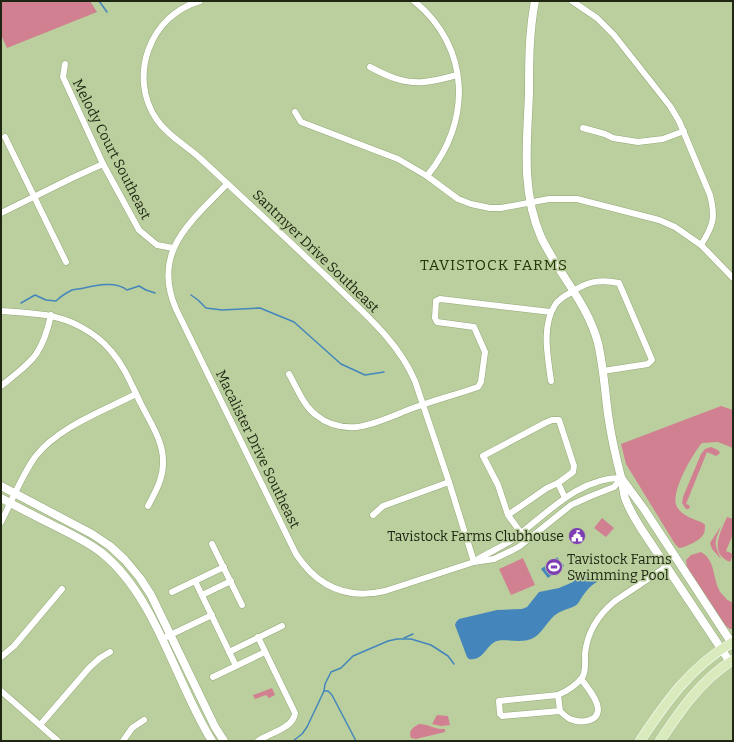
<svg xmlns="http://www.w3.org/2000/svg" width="734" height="742" font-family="Bitter,serif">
<rect width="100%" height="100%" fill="#bacf9d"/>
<!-- green -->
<g fill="#d18092">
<polygon points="1,1 90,1 97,12 7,48 1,35"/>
<path d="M 721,406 L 733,410 L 733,448 L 718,442 L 702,443 C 693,453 669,494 677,507 C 682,516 694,519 703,523 L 705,525 C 705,529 705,532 703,535 C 699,541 686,547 679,548 L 675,544 L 626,464 L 621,444 Z"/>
<polygon points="711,447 718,450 720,453 716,456 707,452 686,504 689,505 690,508 688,509 686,509 682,503 683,497 701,454 705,449"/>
<path d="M 727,517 L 733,519 L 733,534 L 726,551 L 733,554 L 730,562 C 708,553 721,531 727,517 Z"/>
<polygon points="602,518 614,528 606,537 594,528"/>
<path d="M 721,526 C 714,543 714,543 721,559 L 712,549 L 710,543 Z"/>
<path d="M 701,552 C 719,562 710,586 726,598 L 726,599 L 733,603 L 733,629 L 730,629 L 725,625 L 687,567 L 686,560 L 691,555 Z"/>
<polygon points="523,558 535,585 511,595 499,569"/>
<polygon points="272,688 275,695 269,698 266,695 255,699 253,695"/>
<polygon points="437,715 448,716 450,725 441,726 432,724"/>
<path d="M 419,724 C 428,724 436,730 445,729 L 445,732 L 416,739 L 411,738 C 408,731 413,727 419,724 Z"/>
</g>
<!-- water -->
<g fill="#4486bc">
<polygon points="557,557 564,566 548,578 541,569"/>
<path d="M 584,572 L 588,573 L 591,579 L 598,580 L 597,582 C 590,585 583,595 579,602 C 576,608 564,609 558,613 C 548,619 544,631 535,637 C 521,646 503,636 493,643 C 484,650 482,661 469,659 L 467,657 L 455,625 L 456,622 L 459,619 L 497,610 L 522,609 L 527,607 L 539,592 L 559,588 L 573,582 Z"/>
</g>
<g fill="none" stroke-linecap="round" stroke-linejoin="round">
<!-- stream -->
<g stroke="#4486bc" stroke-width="1.5">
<polyline points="99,1 107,12"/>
<polyline points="191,295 198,300 206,308 222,310 260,308 294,322 341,364 365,375 384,372"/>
<path d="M 21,303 L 35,295 L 46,300 L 56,301 C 61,296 66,293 72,290 C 76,289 80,289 84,288 C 97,285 116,281 127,290 L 139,286 L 146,290 L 155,293"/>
<polyline points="404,638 413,634"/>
<polyline points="324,691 328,691 332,695 356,741"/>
<polyline points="293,741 302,734 307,727 324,691 325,684 331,672 341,668 353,656 388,641 397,639 411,639 431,645 448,656 454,664"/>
</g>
<!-- street casing -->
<g stroke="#94a878" stroke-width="7">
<g id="street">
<path d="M 200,1 C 150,15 127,77 157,120 C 169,137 187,146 202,160 C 245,200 288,240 330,280 C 361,311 397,339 415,381 L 449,482 L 474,562"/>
<path d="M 414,1 C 471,47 472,122 427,176"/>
<path d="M 572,1 L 597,18 L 614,35 L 670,106 L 679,121 L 710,195 C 716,218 713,226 701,245"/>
<polyline points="65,64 63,77 103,164 139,230 157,245 173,248"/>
<path d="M 370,67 C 387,76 404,84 424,82 C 435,81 446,78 457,75"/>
<polyline points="295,112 301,122 398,159 427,176 458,199 471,204 490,208 501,208 549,199 577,199 659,220 675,227 701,245 733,278"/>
<polyline points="583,128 605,134 613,138 638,142 663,139 684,131"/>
<polyline points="5,137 66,262"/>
<path d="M 227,184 C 191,222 151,251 176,309 L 296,554 C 317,586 346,600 385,591 L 474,562 L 494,559 L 513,550 L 520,546 L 571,505 L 591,496 L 614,487 L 622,478"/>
<polyline points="1,213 72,178 103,164"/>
<path d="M 1,311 C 29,313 56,313 81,327 C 92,333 103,341 111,351 C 125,367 132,386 141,404 C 150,422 164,442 163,463 C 163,480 155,492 148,506"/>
<path d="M 289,374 C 297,388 303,405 316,415 C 327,424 342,428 356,427 C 374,425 392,416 408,410 C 431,401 455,395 478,387 L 481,382 L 485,352 L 474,327 L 437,322 L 435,318 L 436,301 L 440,299 L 551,312"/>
<path d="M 551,381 C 548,357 541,327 555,305 C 559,299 566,295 572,292 C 588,281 601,279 619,283 L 652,360 L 648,364 L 603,371"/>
<path d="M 1,386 C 32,361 42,356 51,315"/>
<polyline points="558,483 565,498"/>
<polyline points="373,515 383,506 449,482"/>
<polyline points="508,515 547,488 558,483 573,472 574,466 559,420 552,420 545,423 483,456 498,485 508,515 521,533"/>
<path d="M 1,522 C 12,501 21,477 35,457 C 58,427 103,411 136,394"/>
<polyline points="212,544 242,605"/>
<path d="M 475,561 C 487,553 500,548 512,540 C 545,516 578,477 622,478"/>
<polyline points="195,581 236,666"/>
<polyline points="172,592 224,567"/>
<polyline points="202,595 231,581"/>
<polyline points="166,637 212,615"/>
<polyline points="229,652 282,626"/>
<polyline points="1,657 14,646 62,589"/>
<polyline points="213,677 265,652"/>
<polyline points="1,691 58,741"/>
<path d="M 558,695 L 499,701 L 500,714 L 502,716 L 560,711 C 563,714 566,717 570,719 C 579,723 598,723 598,709 C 597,698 587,687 581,679"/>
<path d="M 560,711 L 558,695 C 566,692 578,684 583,676 C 586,670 585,661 585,654 C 587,633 598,615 615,601 L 666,567"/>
<polyline points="40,725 89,668 100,658 110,652"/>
<polyline points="123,741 132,728 144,720"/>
<path d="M 258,741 C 269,733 294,728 295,713 L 258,637"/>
</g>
</g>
<!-- secondary casing -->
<g stroke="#94a878" stroke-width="9">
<g id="secondary">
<path d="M 535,1 C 529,32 529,63 529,94 C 527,142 521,192 541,237 C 558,273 588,304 598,343 C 604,369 605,395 609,421 C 612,440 616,458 621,477 C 623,484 623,491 625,498 C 629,509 635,519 642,530 L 730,662"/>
<polyline points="622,479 644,509 733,645"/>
<polyline points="1,486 92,534 110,546 125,560 140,578 151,595 215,727 224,741"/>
<path d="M 1,498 C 19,508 37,517 55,526 C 71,534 88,542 102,553 C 157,598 175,682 212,741"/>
</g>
</g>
<!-- primary casing -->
<g stroke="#fff" stroke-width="10">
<g id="primary">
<path d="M 640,741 C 666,702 691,666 733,642"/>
<path d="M 660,741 C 680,711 701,680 733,660"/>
</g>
</g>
<!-- street -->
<use href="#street" stroke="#fff" stroke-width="6"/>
<!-- secondary -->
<use href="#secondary" stroke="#fff" stroke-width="8"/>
<!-- primary -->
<use href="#primary" stroke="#d9ebbd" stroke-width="9"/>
</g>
<!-- icons -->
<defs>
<g id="civic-disc" transform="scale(0.9)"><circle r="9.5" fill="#7e3eb3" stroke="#bacf9d"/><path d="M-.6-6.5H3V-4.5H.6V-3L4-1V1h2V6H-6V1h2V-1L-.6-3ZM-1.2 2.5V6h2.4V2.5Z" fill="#fff"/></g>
<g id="stadium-disc" transform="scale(0.9)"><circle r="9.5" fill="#7e3eb3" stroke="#bacf9d"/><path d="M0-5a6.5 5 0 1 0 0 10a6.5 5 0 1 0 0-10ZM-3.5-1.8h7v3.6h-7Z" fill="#fff"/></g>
</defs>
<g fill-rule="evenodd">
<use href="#civic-disc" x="577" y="536"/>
<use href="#stadium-disc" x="554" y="567"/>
</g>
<g text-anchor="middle" stroke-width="3" stroke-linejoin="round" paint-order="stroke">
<!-- street labels -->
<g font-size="14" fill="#1e2512" stroke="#bacf9d">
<text transform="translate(112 149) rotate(63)" y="5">Melody Court Southeast</text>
<text transform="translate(316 251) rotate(44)" y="5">Santmyer Drive Southeast</text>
<text transform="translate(258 449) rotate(64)" y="5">Macalister Drive Southeast</text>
</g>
<!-- poi labels -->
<g font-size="14" fill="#1e2512" stroke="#bacf9d" text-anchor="end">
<text x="564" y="541">Tavistock Farms Clubhouse</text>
<text x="567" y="564" text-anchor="start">Tavistock Farms<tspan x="567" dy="16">Swimming Pool</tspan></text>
</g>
<!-- neighbourhood labels -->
<g font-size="15" letter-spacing="1" fill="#253405" stroke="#bacf9d">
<text x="494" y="270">TAVISTOCK FARMS</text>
</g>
</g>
<!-- border -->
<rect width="734" height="742" fill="none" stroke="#1e2512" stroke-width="4"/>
</svg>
